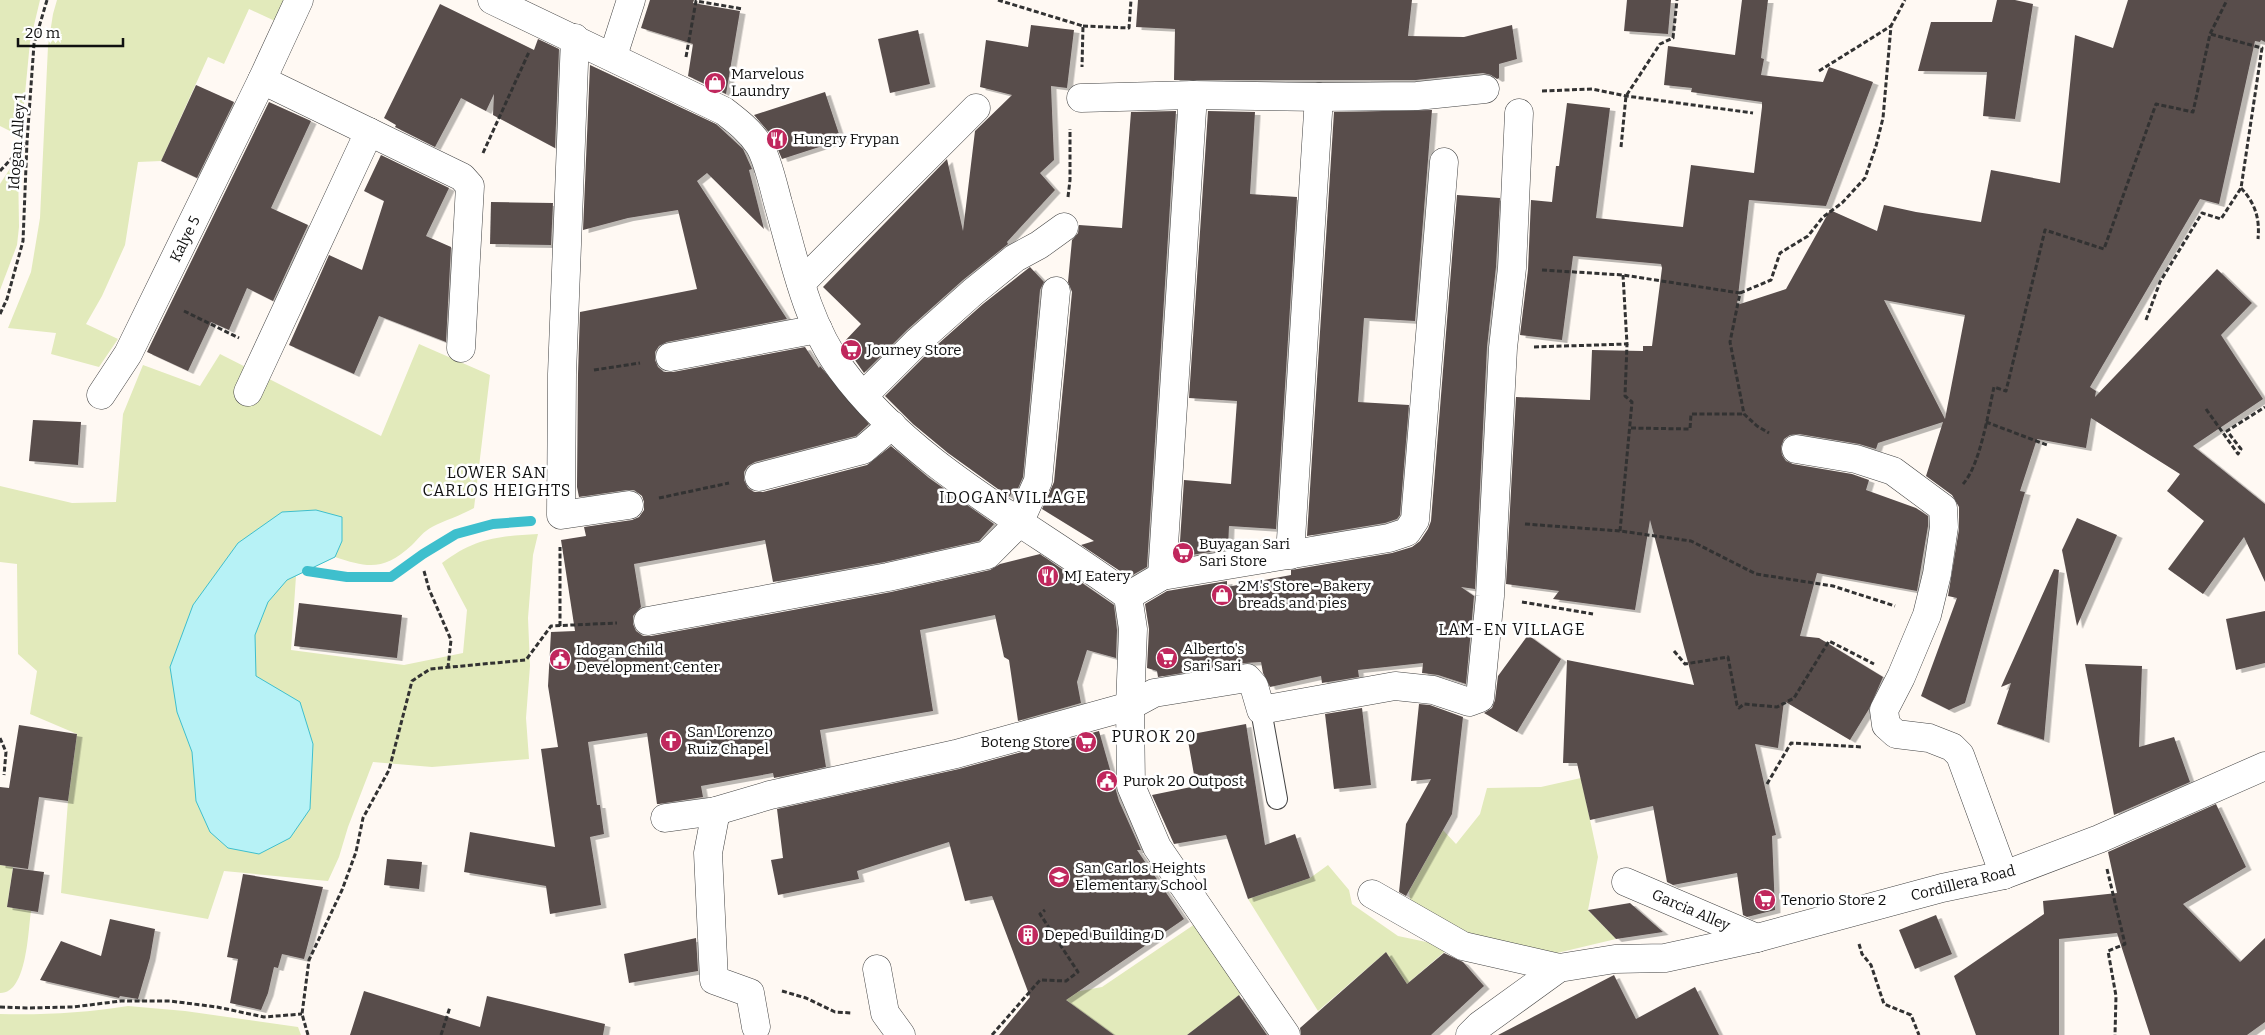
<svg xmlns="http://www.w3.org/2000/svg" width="2265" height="1035" font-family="Bitter,serif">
<defs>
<filter id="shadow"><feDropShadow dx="5.5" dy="3" stdDeviation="0" flood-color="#0004"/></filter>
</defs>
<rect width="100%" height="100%" fill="#fff9f3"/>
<!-- green -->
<g fill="#e2eabb">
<polygon points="0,0 40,0 30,42 22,125 16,134 0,126"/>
<polygon points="57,0 284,0 275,21 249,9 224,64 208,57 161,161 138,162 125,245 102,296 86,324 118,339 99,367 51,354 56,333 8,328 31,272 40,218 48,46 53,14"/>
<polygon points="18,163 19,227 17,245 0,290 0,184 11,167"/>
<path d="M 419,344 L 490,375 L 474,508 C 460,516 445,520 432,527 C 424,531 418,539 412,545 C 384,571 368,568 335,557 L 296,576 L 291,650 L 404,665 L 463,653 L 467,610 L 442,563 C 475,538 498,536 538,534 L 533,555 L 528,618 L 530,666 L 526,718 L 529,759 L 432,767 L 373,762 L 348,827 L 339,857 L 328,881 L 224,871 L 208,919 L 61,893 L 68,801 L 77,734 L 30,714 L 37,671 L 18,654 L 17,564 L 0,562 L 0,486 L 72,503 L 116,502 L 123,414 L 143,365 L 200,386 L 220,354 L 381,436 Z"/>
<polygon points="1581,778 1598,857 1588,910 1616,939 1557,953 1483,938 1459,929 1411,906 1409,891 1443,830 1456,844 1480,814 1487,788 1541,787"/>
<path d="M 0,865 L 13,867 L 7,907 L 31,911 C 28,931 27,994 0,993 Z"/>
<polygon points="1328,865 1349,890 1352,904 1398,936 1450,947 1407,984 1386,952 1318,1011 1248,899 1310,878"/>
<polygon points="1195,924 1242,993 1187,1035 1114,1035 1059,995 1102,987"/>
<path d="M 128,1006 L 185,1011 L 298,1027 L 301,1035 L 0,1035 L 0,1014 C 43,1015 85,1013 128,1006 Z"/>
</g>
<!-- water -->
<polygon fill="#b7f2f6" stroke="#3ebfcd" points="316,510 342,517 342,541 335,557 287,580 268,602 255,635 256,676 300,702 313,744 310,809 290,838 259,854 228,848 210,832 196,801 192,752 177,712 170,667 193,605 238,543 282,512"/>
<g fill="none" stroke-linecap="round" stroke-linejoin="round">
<!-- stream -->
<polyline stroke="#3ebfcd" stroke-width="10" points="307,571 347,577 391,577 423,554 456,534 493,524 531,521"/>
</g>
<!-- building -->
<g fill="#584d4c" fill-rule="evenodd" filter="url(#shadow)">
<polygon points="650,0 694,0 693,3 740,11 726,94 688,76 693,44 641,28"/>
<polygon points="1138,0 1412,0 1408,36 1464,37 1512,25 1517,59 1499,64 1499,78 1497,79 1491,75 1483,73 1416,80 1174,80 1175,29 1136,27"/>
<polygon points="1627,0 1671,0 1668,34 1624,31"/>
<path d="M 1742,0 L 1768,0 L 1761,58 L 1764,59 L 1761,75 L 1823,82 L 1829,67 L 1873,82 L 1826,206 L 1749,200 L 1737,305 L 1786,289 L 1830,210 L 1877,231 L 1884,205 L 1916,212 L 1981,222 L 1991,170 L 2060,183 L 2075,35 L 2113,48 L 2128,0 L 2265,0 L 2265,42 L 2261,40 L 2260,42 L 2255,41 L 2219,204 L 2200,199 L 2090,387 L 2096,391 L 2095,397 L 2217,269 L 2252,303 L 2221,335 L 2263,399 L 2193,446 L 2265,504 L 2265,582 L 2244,537 L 2203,594 L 2168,569 L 2204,521 L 2167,491 L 2180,474 L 2091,418 L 2086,448 L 2037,439 L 2020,491 L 2025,492 L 1965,703 L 1949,710 L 1921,696 L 1957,598 L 1948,596 L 1959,529 L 1959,507 L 1952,495 L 1926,476 L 1943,422 L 1878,443 L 1876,449 L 1859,444 L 1799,434 L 1790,435 L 1784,439 L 1781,447 L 1782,455 L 1786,461 L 1793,464 L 1852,474 L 1869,480 L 1866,490 L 1916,508 L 1928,516 L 1928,526 L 1917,591 L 1817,573 L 1800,636 L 1819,638 L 1883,677 L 1869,709 L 1850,740 L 1784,701 L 1778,748 L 1755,744 L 1776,835 L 1772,836 L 1775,910 L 1747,917 L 1743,915 L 1737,873 L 1673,885 L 1667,882 L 1653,806 L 1590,820 L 1577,763 L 1563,763 L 1567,660 L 1694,685 L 1650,520 L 1635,610 L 1553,599 L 1559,591 L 1506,584 L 1516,397 L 1590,400 L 1592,350 L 1643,351 L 1643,346 L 1652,346 L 1662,268 L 1661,264 L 1573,256 L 1562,340 L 1520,335 L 1528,270 L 1531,200 L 1552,202 L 1556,166 L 1559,166 L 1567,103 L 1610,108 L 1596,218 L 1683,227 L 1691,165 L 1754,173 L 1762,107 L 1762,102 L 1691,92 L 1692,88 L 1664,85 L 1668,46 L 1735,55 ZM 1884,300 L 1965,315 L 1945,419 Z"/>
<polygon points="1997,0 2015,0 2033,4 2015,119 1983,116 1987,72 1918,71 1931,22 1992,22"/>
<polygon points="440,4 534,50 538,39 559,49 555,148 493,115 494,94 486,111 461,98 435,147 395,127 396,125 384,118"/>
<polygon points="1031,25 1074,30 1067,88 1051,86 1054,160 1040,173 1055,190 1007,242 1008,244 963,280 907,330 864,373 843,343 861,324 823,287 947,159 963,231 975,131 1012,95 980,87 986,40 1028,47"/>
<polygon points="918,30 930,84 890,93 878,39"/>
<polygon points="590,65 716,124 743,149 752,169 749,170 764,229 707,173 697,181 787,319 667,342 659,346 655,352 655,360 658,367 664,372 673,372 805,347 819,368 820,366 869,424 856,436 755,462 748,466 744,472 744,480 748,488 754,492 763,492 867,465 891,446 929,478 994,524 979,541 885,562 773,582 765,540 634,564 641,607 633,616 633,624 636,631 643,636 651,636 891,592 990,570 1000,564 1040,554 1114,605 1117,630 1116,658 1087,650 1077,682 1081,703 1018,721 1009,660 1004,657 995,615 920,630 933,711 820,730 826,767 774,778 773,773 701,786 703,797 659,804 657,804 647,733 588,742 597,805 600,805 604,834 590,837 601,905 550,914 546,886 464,872 470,832 555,847 541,749 558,747 548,686 551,632 575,631 561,540 586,536 584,527 632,520 639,517 644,510 644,502 642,496 634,490 627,490 579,497 577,487 578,374 580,312 697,289 678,210 628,218 583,230"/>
<polygon points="196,85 234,102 197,178 161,161"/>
<polygon points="825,92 841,140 782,159 772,136 754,115"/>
<polygon points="269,102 311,121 271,208 308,225 273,301 247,288 229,330 211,322 188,371 147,352"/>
<polygon points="1432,110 1415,321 1364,318 1358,402 1409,405 1400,515 1397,519 1385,523 1307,536 1334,112"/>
<polygon points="1176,111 1147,567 1129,577 1081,545 1094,541 1042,509 1054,482 1072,292 1068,282 1072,240 1078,233 1079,225 1122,228 1131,112"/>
<polygon points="1208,111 1255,112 1250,194 1297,197 1276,529 1229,526 1228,549 1179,557 1184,480 1231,484 1237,401 1189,398"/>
<polygon points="381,155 449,188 426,236 451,247 446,342 379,316 354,374 289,345 329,255 362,270 384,201 364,191"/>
<polygon points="1457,195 1500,198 1496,267 1487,347 1475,589 1461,587 1474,596 1466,684 1438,675 1422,673 1423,663 1358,670 1359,677 1322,683 1321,676 1270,687 1263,673 1261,662 1245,663 1158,677 1157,671 1147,668 1149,629 1145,604 1167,591 1227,581 1227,587 1291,575 1291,570 1392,553 1412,547 1420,541 1428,529 1431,521"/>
<polygon points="491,202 553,203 551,245 490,244"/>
<polygon points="1030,267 1044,282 1040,290 1023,477 1016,493 1013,491 1009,497 948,453 913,424 885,396 928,353 983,304"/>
<polygon points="33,420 81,422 78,465 29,461"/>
<polygon points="2077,518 2117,535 2077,626 2062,550"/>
<polygon points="2054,569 2059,570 2044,740 1997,724 2011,683 2001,687"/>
<polygon points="299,603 402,615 397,658 294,646"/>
<polygon points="2265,611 2265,663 2236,670 2226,619"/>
<polygon points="1528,635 1561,659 1517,732 1484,713 1492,708 1495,700 1498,676"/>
<polygon points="2085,664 2142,666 2139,747 2174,737 2190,782 2114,815"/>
<polygon points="1419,704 1430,705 1463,717 1452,814 1406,896 1399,892 1406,824 1431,779 1411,781"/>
<polygon points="1362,708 1371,785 1334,789 1325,714"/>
<polygon points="1246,724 1265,845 1295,834 1310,878 1248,899 1226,835 1174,844 1152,795 1196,786 1187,735"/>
<polygon points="19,725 77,734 68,801 39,797 28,869 0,865 0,787 9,788"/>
<polygon points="1099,731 1119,801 1141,850 1137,850 1184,919 1066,1000 1114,1035 999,1035 1030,997 992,896 965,901 949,842 857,871 859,879 778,895 771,860 783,858 777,809 959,769"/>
<polygon points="2216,804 2246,867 2183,904 2240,962 2265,938 2265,1022 2247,1035 2150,1035 2117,933 2059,939 2059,1035 1976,1035 1954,976 2044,914 2043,901 2117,893 2108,852"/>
<polygon points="387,859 422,862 419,889 384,885"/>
<polygon points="13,868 44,872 38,912 7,907"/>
<polygon points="243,874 323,887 304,959 282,954 278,968 274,967 268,993 261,1010 230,1003 238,959 227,957"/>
<polygon points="1630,903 1663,932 1616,939 1588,910"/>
<polygon points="1936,915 1952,954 1915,969 1899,930"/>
<polygon points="110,919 155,929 150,958 138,999 120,996 119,998 40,980 61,941 101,956"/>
<polygon points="696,938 698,971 629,983 624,954"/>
<polygon points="1386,952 1407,984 1444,953 1463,962 1484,986 1431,1035 1301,1035 1300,1028"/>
<polygon points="1614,975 1636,1019 1695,987 1719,1035 1498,1035"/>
<polygon points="364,991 480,1027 487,996 605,1024 603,1035 350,1035"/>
<polygon points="1239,995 1267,1035 1187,1035"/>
</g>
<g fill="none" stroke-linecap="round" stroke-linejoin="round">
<!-- service casing -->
<g stroke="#434343" stroke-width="22">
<polyline id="service" points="1261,710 1277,799"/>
</g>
<!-- minor casing -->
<g stroke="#434343" stroke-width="29">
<g id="minor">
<polyline points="575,38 562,374 561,515 629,505"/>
<polyline points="613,56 631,0"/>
<polyline points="262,80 462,177 470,186 461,348"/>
<polyline points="1081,98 1193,95 1319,97 1417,96 1485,89"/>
<polyline points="801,283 976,108"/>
<polyline points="670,357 818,329"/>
<polyline points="248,392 369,132"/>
<polyline points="101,395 128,354 262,80 299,0"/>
<polyline points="864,395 917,342 973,292 1015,258 1039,245 1064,227"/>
<polyline points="1796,449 1856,459 1893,471 1943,508 1944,527 1937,574 1927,615 1901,677 1884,710 1886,725 1896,734 1929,738 1952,747 1960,755 2004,875"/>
<polyline points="759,477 863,450 892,425"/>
<polyline points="1290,555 1319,97"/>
<polyline points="1162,576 1193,95"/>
<polyline points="1128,596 1162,576 1389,538 1407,532 1415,520 1444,162"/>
<polyline points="648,621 888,577 987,555 1019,523 1038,481 1056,291"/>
<polyline points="716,811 708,853 714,980 750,993 756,1027"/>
<polyline points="665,818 716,811 770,795 956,754 1130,706 1154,693 1247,678 1254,686 1261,710 1395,686 1433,690 1469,702 1480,698 1490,596 1503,348 1512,268 1519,113"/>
<polyline points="1626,882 1757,938"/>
<polyline points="1372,894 1463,946 1559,968"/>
<polyline points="877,969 885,1013 901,1035"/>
</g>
</g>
<!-- tertiary casing -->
<g stroke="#434343" stroke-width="29">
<g id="tertiary">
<path d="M 492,0 L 724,111 C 737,121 750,131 759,145 C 767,157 774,188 778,203 C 794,258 806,322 841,369 C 912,466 1033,526 1128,596 L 1133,629 L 1130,706 L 1131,786 L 1157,847 L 1286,1035"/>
<polyline points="1470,1035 1480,1025 1559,968 1615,959 1665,958 1757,938 1942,888 2004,875 2099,839 2265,766"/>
</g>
</g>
<!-- path -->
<g stroke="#323232" stroke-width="3" stroke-dasharray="5 2.5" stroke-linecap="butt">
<polyline points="998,0 1083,26 1082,67"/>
<polyline points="1083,26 1129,28 1131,0"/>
<polyline points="686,57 696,1 743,9"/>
<polyline points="1819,71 1891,26"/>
<polyline points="1542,91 1592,89 1626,96 1753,113"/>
<polyline points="1621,147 1626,96 1660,44 1673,38 1677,0"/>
<polyline points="483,153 529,52"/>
<polyline points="0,171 26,143"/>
<path d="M 2241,188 C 2255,203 2260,218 2258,239"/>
<polyline points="1068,197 1070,180 1070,129"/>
<polyline points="1542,270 1623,275 1740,293 1730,342 1744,414 1757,426 1769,433"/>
<polyline points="1740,293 1771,280 1780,253 1808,236 1823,217 1842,203 1865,178 1876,146 1883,118 1891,26 1905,0"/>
<polyline points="184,311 239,338"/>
<polyline points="0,314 7,299 23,241 27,142 34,44 47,0"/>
<polyline points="2146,320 2160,282 2202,213 2221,219 2241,188 2262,48 2210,34"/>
<polyline points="1534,347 1627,344 1623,275"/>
<polyline points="594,370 640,363"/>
<polyline points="2206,409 2238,454 2241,449 2227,431 2265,407"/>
<polyline points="1986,422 2047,445"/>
<polyline points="1631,428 1690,429 1691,414 1744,414"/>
<path d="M 1963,484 C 1980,465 1988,414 1994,387 L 2006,391 L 2045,230 L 2104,249 L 2156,104 L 2193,112 L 2210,34 L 2227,0"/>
<polyline points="659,498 729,483"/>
<polyline points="1525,524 1620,531 1691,541 1756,574 1833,586 1895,606"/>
<polyline points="1620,531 1632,402 1625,396 1627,344"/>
<polyline points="424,571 429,589 451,640 448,667"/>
<polyline points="1522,602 1593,614"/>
<polyline points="560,626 560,547"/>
<polyline points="1674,651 1685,664 1728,657 1737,705 1739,708 1744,704 1777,707 1794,698 1829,641 1874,664"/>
<polyline points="0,738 6,752 4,775"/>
<polyline points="1767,784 1791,743 1863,747"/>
<polyline points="2107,869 2125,944 2108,951 2116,996 2115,1035"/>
<polyline points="1859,944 1862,954 1871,965 1884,1004 1911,1015 1919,1035"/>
<polyline points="782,991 806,998 835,1012 852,1013"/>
<polyline points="0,1007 26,1008 73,1007 121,1001 170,1001 217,1007 264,1017 302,1014"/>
<polyline points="308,1035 302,1014 309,960 342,890 356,852 363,818 389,770 412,681 430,669 526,660 551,626 617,623"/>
<polyline points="441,1035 450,1007"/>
<polyline points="992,1035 1040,980 1066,981 1078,972 1040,914 1045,910"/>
</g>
<!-- service -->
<use href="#service" stroke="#fff" stroke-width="20"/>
<!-- minor -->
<use href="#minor" stroke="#fff" stroke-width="28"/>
<!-- tertiary -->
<use href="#tertiary" stroke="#fff" stroke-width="28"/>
</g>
<!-- icons -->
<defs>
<g id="shop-disc" transform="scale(1.125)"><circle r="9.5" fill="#c0275d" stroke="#fff"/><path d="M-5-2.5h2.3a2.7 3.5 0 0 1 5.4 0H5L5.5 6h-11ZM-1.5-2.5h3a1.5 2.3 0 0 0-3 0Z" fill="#fff"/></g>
<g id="restaurant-disc" transform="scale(1.125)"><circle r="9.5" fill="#c0275d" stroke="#fff"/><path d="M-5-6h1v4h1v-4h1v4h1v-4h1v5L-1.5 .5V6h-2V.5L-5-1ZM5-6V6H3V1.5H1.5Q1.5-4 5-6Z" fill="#fff"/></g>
<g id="supermarket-disc" transform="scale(1.125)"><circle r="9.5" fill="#c0275d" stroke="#fff"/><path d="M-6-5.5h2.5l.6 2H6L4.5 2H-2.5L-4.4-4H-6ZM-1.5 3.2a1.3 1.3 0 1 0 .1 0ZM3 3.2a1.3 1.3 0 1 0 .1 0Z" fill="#fff"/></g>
<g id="civic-disc" transform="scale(1.125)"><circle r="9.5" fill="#c0275d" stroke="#fff"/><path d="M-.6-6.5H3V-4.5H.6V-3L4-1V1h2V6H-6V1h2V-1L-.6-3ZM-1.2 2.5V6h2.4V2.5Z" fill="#fff"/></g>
<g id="church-disc" transform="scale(1.125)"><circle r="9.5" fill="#c0275d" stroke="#fff"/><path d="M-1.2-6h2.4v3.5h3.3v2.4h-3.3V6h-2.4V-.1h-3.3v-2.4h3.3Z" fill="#fff"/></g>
<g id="school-disc" transform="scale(1.125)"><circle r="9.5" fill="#c0275d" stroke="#fff"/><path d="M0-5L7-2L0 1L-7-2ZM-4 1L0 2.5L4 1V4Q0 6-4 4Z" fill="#fff"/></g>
<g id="building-disc" transform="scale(1.125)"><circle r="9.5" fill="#c0275d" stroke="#fff"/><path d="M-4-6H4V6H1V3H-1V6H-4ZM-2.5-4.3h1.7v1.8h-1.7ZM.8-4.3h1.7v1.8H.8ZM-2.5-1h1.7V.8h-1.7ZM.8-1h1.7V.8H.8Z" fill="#fff"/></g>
</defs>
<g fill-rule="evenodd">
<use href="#shop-disc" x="715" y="83"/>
<use href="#restaurant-disc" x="777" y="139"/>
<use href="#supermarket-disc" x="851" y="350"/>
<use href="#supermarket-disc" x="1183" y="553"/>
<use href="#restaurant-disc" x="1048" y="576"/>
<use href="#shop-disc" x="1222" y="595"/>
<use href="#supermarket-disc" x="1167" y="658"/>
<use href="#civic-disc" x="560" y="659"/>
<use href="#church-disc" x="671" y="741"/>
<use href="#supermarket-disc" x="1086" y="742"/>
<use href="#civic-disc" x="1107" y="781"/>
<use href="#school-disc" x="1059" y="877"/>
<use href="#supermarket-disc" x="1765" y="900"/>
<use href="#building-disc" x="1028" y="935"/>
</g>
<g text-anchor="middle" stroke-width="5" stroke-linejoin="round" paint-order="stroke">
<!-- poi labels -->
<g font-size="15" fill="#101010" stroke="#fff" text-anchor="start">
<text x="731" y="79">Marvelous<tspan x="731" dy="17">Laundry</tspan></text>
<text x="793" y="144">Hungry Frypan</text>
<text x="867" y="355">Journey Store</text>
<text x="1199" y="549">Buyagan Sari<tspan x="1199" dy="17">Sari Store</tspan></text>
<text x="1064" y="581">MJ Eatery</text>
<text x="1238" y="591">2M's Store - Bakery<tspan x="1238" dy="17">breads and pies</tspan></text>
<text x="1183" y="654">Alberto's<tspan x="1183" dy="17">Sari Sari</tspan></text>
<text x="576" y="655">Idogan Child<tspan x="576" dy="17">Development Center</tspan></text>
<text x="687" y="737">San Lorenzo<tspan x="687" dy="17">Ruiz Chapel</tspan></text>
<text x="1070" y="747" text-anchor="end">Boteng Store</text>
<text x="1123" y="786">Purok 20 Outpost</text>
<text x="1075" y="873">San Carlos Heights<tspan x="1075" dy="17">Elementary School</tspan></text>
<text x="1781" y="905">Tenorio Store 2</text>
<text x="1044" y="940">Deped Building D</text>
</g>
<!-- street labels -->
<g font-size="15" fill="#101010" stroke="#fff">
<text transform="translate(17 142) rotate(-86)" y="5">Idogan Alley 1</text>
<text transform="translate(185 239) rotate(-64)" y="5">Kalye 5</text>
<text transform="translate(1963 883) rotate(-14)" y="5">Cordillera Road</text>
<text transform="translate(1691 910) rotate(23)" y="5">Garcia Alley</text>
</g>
<!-- neighbourhood labels -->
<g font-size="16" letter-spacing="1" fill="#101010" stroke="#fff">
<text x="497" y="478">LOWER SAN<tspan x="497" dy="18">CARLOS HEIGHTS</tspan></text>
<text x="1013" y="503">IDOGAN VILLAGE</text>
<text x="1512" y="635">LAM-EN VILLAGE</text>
<text x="1154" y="742">PUROK 20</text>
</g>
</g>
<!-- scale -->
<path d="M18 38v8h105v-8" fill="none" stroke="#101010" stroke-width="2.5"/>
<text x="25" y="38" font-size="15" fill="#101010" stroke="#ffffff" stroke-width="4" paint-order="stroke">20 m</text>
</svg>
